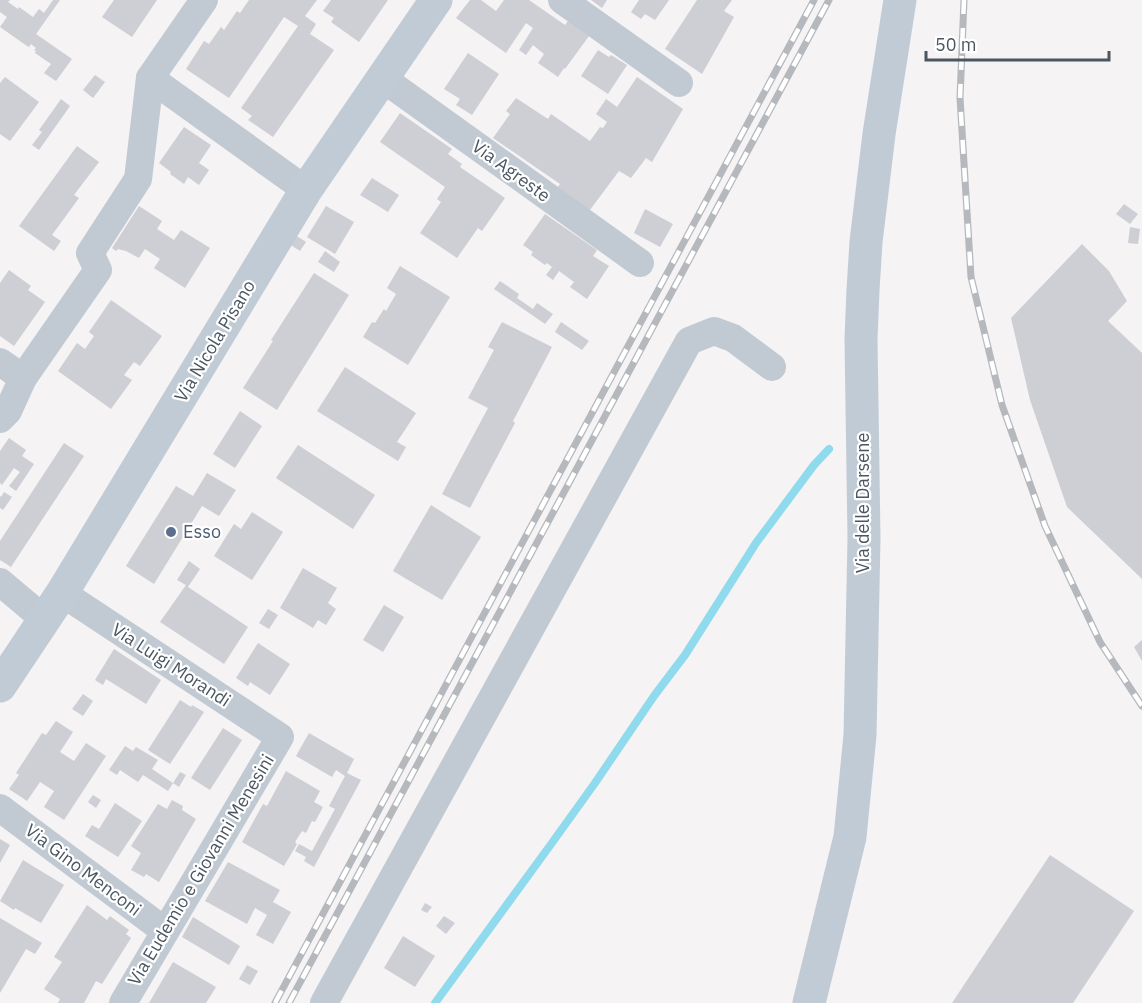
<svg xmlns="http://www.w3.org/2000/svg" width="1142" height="1003" font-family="'IBM Plex Sans',sans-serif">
<rect width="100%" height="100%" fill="#f5f3f3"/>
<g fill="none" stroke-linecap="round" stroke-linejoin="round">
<!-- stream -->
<polyline stroke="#90daee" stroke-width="8" points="435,1003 549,847 595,783 654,696 685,655 756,543 814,465 829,449"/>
</g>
<!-- building -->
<g fill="#cdcfd5">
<polygon points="0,0 10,0 8,2 18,9 19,7 33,17 39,9 44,13 53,0 60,0 36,34 72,59 56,81 44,73 51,64 35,53 36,51 34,50 36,48 31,44 29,47 27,46 0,27 7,17 0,12"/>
<polygon points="114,0 157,0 132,37 102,17"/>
<polygon points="249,0 317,0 305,16 316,24 310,34 334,50 273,137 248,120 252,116 241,108 298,26 284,17 229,98 186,69 204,41 209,44 221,27 224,30 237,11 240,13"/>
<polygon points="331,0 388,0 359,42 331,22 334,18 323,11"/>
<polygon points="470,0 481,0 496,11 504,0 529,0 565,25 568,21 589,36 565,69 564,68 558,77 538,63 544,54 533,45 526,55 519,50 533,28 526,23 506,53 456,18"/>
<polygon points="591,0 607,0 602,8"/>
<polygon points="639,0 669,0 655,20 645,14 641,19 631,12"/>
<polygon points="697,0 732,0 724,11 734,17 702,74 665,49"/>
<polygon points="598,50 609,57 611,55 627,65 608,94 581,76"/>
<polygon points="468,53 499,74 472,115 456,105 460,99 444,89"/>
<polygon points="95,75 105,82 93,98 83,90"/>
<polygon points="5,77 39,102 10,141 0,134 0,83"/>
<polygon points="637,77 683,109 652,162 646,158 631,178 619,171 587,214 555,191 560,184 493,138 510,114 506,111 516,98 548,119 551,114 590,141 600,127 603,128 607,122 596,114 606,99 617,107"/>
<polygon points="61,99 70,106 39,150 32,145 42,132 39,130"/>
<polygon points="400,113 452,149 448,154 462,164 460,167 505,198 482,231 478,228 457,258 420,233 441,202 437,199 445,187 380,142"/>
<polygon points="184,127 211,145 199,163 209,170 199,185 188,177 184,184 170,174 171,172 159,163"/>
<polygon points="77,146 99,162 74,195 79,198 52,235 61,241 54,251 19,226"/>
<polygon points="372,178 399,195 388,212 360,195"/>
<polygon points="1124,204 1138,214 1130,224 1116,214"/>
<polygon points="139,206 162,221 157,229 174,240 181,230 210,248 185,288 154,268 160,259 145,249 139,258 126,251 118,249 116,251 112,248"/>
<polygon points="326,206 354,222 335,254 307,237"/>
<polygon points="645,209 673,224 660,247 634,233"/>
<polygon points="545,214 597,250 593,256 609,266 587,299 570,287 574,282 559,271 553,280 546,275 552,267 547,263 545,265 531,255 533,252 523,245"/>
<polygon points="1130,227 1140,229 1138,244 1128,243"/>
<polygon points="295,235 306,242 300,251 289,244"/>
<polygon points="1082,244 1109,271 1127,301 1108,321 1142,353 1142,579 1067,507 1030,400 1011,318"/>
<polygon points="325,251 340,262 334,272 318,262"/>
<polygon points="400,266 450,297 408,365 363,337 372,322 375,323 384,309 386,311 396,294 387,288"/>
<polygon points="9,270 31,286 28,290 45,302 14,346 0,336 0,283"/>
<polygon points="314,273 349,295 277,410 243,388 273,341 271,340"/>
<polygon points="500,281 519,294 517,298 533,309 537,303 553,314 545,324 494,289"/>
<polygon points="111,300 162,336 140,366 134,362 124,375 132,380 111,409 58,371 77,343 85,349 94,336 89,332"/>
<polygon points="502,322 552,347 513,421 515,423 470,508 442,494 488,408 468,398 494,350 488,347"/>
<polygon points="561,322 589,341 582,350 555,332"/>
<polygon points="345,367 416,413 397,442 406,447 398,461 317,411"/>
<polygon points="240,411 262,426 235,468 213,454"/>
<polygon points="9,438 26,450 22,456 34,464 16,491 9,486 20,472 14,468 2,485 0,483 0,451"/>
<polygon points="64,443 84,456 11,567 0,560 0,541"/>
<polygon points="298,445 375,495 353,529 276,478"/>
<polygon points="207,473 236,490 219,516 202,506 154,584 126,566 176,486 193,496"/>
<polygon points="4,492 12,497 3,510 0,508 0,496 1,497"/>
<polygon points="431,505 481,537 442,600 393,571"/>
<polygon points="252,512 283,532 252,580 214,556 234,524 241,529"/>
<polygon points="189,561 200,569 188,587 248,627 224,664 160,622 186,585 177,580"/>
<polygon points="303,568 337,588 328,603 336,609 326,625 318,620 313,628 280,608"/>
<polygon points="384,605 404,617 383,652 363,640"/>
<polygon points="268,609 278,615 269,629 259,623"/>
<polygon points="1142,640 1142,661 1134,647"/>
<polygon points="258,643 290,664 270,695 250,682 248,686 236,678"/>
<polygon points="114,649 161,680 146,704 106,679 103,685 95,680"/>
<polygon points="83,694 93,701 83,716 72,709"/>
<polygon points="180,700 191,707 192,705 204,712 170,764 148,750"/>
<polygon points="56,721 73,732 60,752 74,761 86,743 106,756 64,820 44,807 54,791 40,782 27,801 9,789 19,775 16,773 42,733 46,735"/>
<polygon points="223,728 242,740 210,790 191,778"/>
<polygon points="309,733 354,759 347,773 361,780 314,867 304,861 306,857 295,851 299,844 312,851 335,809 329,806 345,776 336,770 332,777 296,756"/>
<polygon points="125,746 133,751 136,747 158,760 152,769 173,783 168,791 143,775 138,782 120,770 117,775 109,770"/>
<polygon points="286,771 320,791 314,802 323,807 315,822 312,821 306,833 302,831 295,842 297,844 284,866 242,842 263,804 267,806"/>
<polygon points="180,772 186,775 179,787 173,783"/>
<polygon points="93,795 101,800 96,808 88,802"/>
<polygon points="172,800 183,806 182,810 196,819 159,882 146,874 144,877 131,870 141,853 131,846 158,804 167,809"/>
<polygon points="115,803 142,821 118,857 85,836 92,825 99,829"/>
<polygon points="0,839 10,845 0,863"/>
<polygon points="1050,855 1134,911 1073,1003 952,1003"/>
<polygon points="23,860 64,885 41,923 15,908 14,910 0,901"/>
<polygon points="228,862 280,890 273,902 291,912 273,944 256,935 267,915 255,908 247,924 205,901"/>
<polygon points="425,903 432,907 427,913 421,910"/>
<polygon points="87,905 107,920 110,916 129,930 126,934 131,938 102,984 96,981 84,1003 58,1003 60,999 44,989 62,962 54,957"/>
<polygon points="444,916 455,923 446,934 436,926"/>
<polygon points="193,917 240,946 229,965 182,937"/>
<polygon points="0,918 42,943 35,954 26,949 0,993"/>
<polygon points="403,936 435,956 415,987 384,968"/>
<polygon points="173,962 216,987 206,1003 149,1003"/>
<polygon points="247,965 258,971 250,985 239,979"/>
</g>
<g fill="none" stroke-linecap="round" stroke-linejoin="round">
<!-- street -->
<g stroke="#c1cad2" stroke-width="28">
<polyline points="562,0 679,83"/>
<polyline points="150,78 306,190"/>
<polyline points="382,78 640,263"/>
<polyline points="0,362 23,378"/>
<polyline points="0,419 8,411 23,378 98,270 90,253 138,179 150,78 204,0"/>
<polyline points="0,582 44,619"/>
<polyline points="62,593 280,737 123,1003"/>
<polyline points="0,808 165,931"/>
<polyline points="324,1003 689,341 714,331 733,338 772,367"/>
</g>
<!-- secondary -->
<g stroke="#c1cbd6" stroke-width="33">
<polyline points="0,686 62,593 306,190 436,0"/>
<polyline points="809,1003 850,837 860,735 864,538 861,339 863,290 866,242 879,134 900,0"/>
</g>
<!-- rail casing -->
<g stroke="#b5b8bd" stroke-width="7">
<g id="rail">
<polyline points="964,0 960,98 971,277 1002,405 1045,526 1100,642 1142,706"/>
<polyline points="275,1003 814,0"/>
<polyline points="289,1003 829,0"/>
</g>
</g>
<!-- rail -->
<use href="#rail" stroke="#fff" stroke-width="4.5" stroke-dasharray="14" stroke-linecap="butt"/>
</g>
<!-- markers -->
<circle fill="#5c6f8a" stroke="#fff" stroke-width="2" cx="171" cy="532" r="6"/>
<g text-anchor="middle" stroke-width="4.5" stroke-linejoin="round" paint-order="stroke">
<!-- street labels -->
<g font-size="18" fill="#4a5661" stroke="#fff">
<text transform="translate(511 171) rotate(36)" y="6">Via Agreste</text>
<text transform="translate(215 341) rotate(-59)" y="6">Via Nicola Pisano</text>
<text transform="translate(863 503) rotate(-90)" y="6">Via delle Darsene</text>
<text transform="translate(171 665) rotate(33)" y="6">Via Luigi Morandi</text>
<text transform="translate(83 870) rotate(37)" y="6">Via Gino Menconi</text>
<text transform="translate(201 870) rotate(-59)" y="6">Via Eudemio e Giovanni Menesini</text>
</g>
<!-- service labels -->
<g font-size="18" fill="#4e5e75" stroke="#fff" text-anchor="start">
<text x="183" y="538">Esso</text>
</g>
</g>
<!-- scale -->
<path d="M926 51v9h183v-9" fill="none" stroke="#4a5661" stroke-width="3"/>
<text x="935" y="51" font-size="18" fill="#4a5661" stroke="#ffffff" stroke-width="4.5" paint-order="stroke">50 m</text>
</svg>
